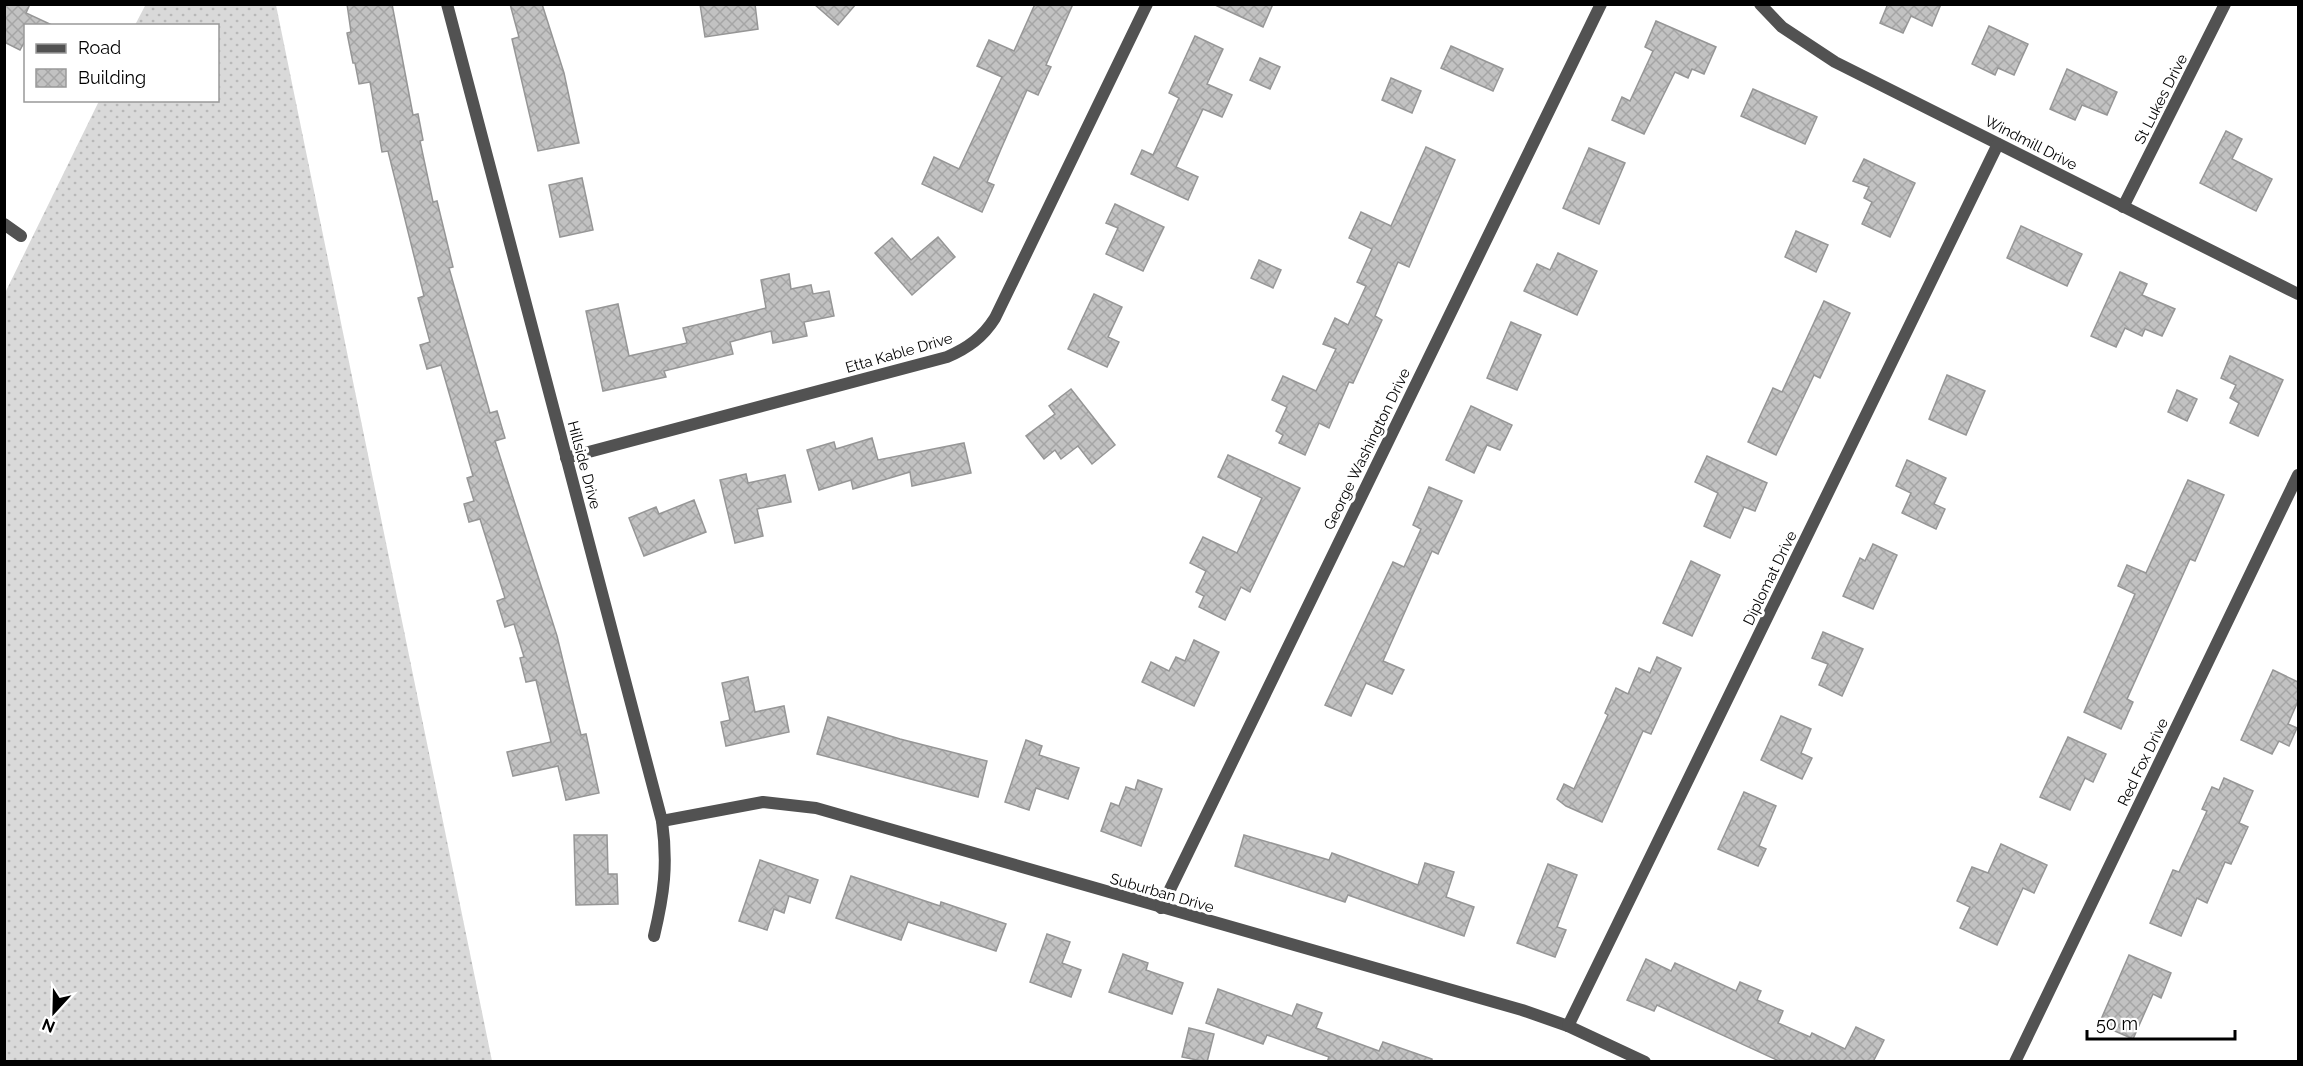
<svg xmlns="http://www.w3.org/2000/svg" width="2303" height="1066" font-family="Raleway,sans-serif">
<defs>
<pattern id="grass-dots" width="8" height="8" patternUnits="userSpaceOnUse" patternTransform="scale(1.5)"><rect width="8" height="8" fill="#d9d9d9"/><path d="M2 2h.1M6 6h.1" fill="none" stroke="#b8b8b8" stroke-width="1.8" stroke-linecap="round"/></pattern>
<pattern id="building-cross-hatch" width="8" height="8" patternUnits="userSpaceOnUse" patternTransform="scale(1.5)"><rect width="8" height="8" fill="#c2c2c2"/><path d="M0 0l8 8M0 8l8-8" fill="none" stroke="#a5a5a5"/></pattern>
</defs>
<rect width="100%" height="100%" fill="#fff"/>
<!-- grass -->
<polygon fill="url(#grass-dots)" points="146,4 276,5 492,1061 5,1061 5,293 99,101 218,100 218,26 135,25"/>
<!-- building -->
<g fill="url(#building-cross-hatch)" stroke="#969696" stroke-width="1.5">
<polygon points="4,4 30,4 26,13 54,26 26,26 26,39 20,50 4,42"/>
<polygon points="347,4 392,4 413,115 418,114 423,140 420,141 433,202 437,201 453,267 449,268 490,413 497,411 505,438 495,441 557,636 581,735 586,734 599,793 566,800 558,766 513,776 507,752 551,742 536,680 526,682 520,658 524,657 514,624 505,627 497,601 505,598 480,519 469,522 464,504 474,501 467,478 473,476 441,365 427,369 420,345 430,342 418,298 424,296 388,151 382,152 370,82 359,84 355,63 353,63 347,33 351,32"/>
<polygon points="510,4 542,4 564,73 579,143 538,151 512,39 519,37"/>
<polygon points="700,4 755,4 758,29 705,37"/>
<polygon points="814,4 856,4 838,25"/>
<polygon points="1035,4 1073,4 1046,65 1051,67 1038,95 1027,90 1001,149 987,182 994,185 982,212 922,184 934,157 959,169 1002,77 977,66 989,40 1014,51"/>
<polygon points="1213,4 1273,4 1263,27"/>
<polygon points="1884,4 1941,4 1932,26 1911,16 1903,33 1880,23 1887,6"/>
<polygon points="1656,21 1716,47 1704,74 1692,69 1688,78 1675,72 1644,134 1612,120 1622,97 1630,101 1653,51 1645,47"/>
<polygon points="1989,26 2028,44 2014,75 1998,68 1995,75 1972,64"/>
<polygon points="1195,36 1223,49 1207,84 1232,95 1222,117 1203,109 1176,167 1198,177 1188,200 1131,174 1142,150 1153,155 1179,98 1169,93"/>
<polygon points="1451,46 1503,69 1493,91 1441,68"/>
<polygon points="1260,58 1280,67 1270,89 1250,80"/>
<polygon points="2067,69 2117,92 2107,115 2082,105 2075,120 2050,109"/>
<polygon points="1391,78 1421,91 1412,113 1382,100"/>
<polygon points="1753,89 1817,117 1805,144 1741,116"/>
<polygon points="2226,131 2242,139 2232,159 2272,179 2256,211 2200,183"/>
<polygon points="1426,147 1455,160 1409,267 1398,262 1375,316 1382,320 1353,383 1349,382 1329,428 1319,423 1305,455 1279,443 1283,435 1276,431 1287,407 1272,400 1283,376 1316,391 1336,349 1323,344 1335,318 1348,325 1366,286 1357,282 1372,249 1349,238 1361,212 1391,226"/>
<polygon points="1589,148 1625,163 1599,224 1563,208"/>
<polygon points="1864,159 1915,183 1890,237 1862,224 1872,202 1864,198 1869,187 1853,181"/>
<polygon points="582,178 593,230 560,237 549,185"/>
<polygon points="1115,204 1164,227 1143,271 1106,254 1118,228 1106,223"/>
<polygon points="2021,226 2082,254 2067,286 2007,258"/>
<polygon points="1796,231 1828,245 1816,272 1785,257"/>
<polygon points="938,237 955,257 912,295 875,253 892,238 911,260"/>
<polygon points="1558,253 1597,271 1577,315 1524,291 1537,264 1550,270"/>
<polygon points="1259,260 1281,270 1273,288 1251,278"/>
<polygon points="2120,272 2147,284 2142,295 2175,309 2162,336 2145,329 2142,336 2125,328 2116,347 2091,336"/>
<polygon points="789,274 791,289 811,285 813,294 829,291 834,316 804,322 807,336 773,343 771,331 730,342 733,354 664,371 666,377 603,391 586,311 618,304 629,356 687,343 683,328 766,308 761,280"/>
<polygon points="1094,294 1122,307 1108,337 1119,342 1107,367 1068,349"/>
<polygon points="1824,301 1850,313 1820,378 1814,375 1776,455 1748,442 1773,388 1782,392"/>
<polygon points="1511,322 1541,335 1517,390 1487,378"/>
<polygon points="2230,356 2283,380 2258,436 2230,423 2239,403 2230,398 2236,385 2221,378"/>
<polygon points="1947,375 1985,391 1966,435 1929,419"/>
<polygon points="1071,389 1115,445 1092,464 1078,446 1061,459 1055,450 1044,459 1026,436 1055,414 1049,406"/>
<polygon points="2177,390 2197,399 2187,421 2168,412"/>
<polygon points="1471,406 1512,425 1500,450 1487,445 1474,473 1446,460"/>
<polygon points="872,438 878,460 964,443 971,473 912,486 910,472 853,489 851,480 819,490 807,450 834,442 836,449"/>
<polygon points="1228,455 1300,488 1250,592 1241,587 1225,620 1199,607 1204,596 1196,592 1206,571 1190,563 1203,537 1237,553 1262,498 1218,477"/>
<polygon points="1707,456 1767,483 1755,511 1744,507 1730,538 1704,526 1718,493 1695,482"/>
<polygon points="1907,460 1946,478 1934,504 1945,509 1936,529 1902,513 1911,493 1896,486"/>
<polygon points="746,474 748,483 785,475 791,502 757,509 763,536 735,543 720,480"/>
<polygon points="2188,480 2224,495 2195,561 2190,559 2127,699 2133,702 2121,729 2084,712 2135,594 2118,586 2127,565 2146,573"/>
<polygon points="1429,487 1462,501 1438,554 1432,551 1383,661 1404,670 1392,694 1366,683 1351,716 1325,705 1393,562 1404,567 1421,529 1413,525"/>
<polygon points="694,500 706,532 644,556 629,518 656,507 659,514"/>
<polygon points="1873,544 1897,555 1873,609 1843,596 1860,558 1865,561"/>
<polygon points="1691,561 1720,575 1692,636 1663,623"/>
<polygon points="1823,632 1863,649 1842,696 1819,685 1828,664 1812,658"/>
<polygon points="1194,640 1219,652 1194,706 1142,682 1151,662 1169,671 1176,657 1185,661"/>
<polygon points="1657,657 1681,668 1651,734 1643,731 1602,822 1566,806 1557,799 1564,784 1574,789 1608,715 1605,713 1616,688 1628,694 1639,668 1650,673"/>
<polygon points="2273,670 2298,682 2298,701 2288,724 2297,728 2289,746 2279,741 2272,754 2241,740"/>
<polygon points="748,677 755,712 784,706 789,732 726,746 721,722 730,720 722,683"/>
<polygon points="1781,716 1811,729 1801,753 1812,758 1802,779 1761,760"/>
<polygon points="828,717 900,739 987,761 978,797 817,754"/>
<polygon points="2068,737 2106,754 2093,782 2085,778 2070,810 2040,797"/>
<polygon points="1026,740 1042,746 1039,755 1079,768 1068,799 1036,788 1029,810 1005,802"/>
<polygon points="2224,778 2253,791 2239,823 2248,827 2231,864 2225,862 2207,903 2197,898 2181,936 2150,923 2173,870 2179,872 2207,811 2202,809 2212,787 2219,790"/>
<polygon points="1138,780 1162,789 1141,846 1101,831 1111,803 1119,806 1126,787 1135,790"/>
<polygon points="1744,792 1776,806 1759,846 1766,849 1758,866 1718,849"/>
<polygon points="574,835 607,835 608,874 617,874 618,904 576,905"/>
<polygon points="1244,835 1329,860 1332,853 1418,885 1425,863 1454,872 1446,897 1474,907 1464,936 1348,895 1345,902 1235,866"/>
<polygon points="2001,844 2047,865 2034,893 2023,888 1997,945 1960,928 1970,907 1957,901 1972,867 1988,873"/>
<polygon points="760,860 818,880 810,903 789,896 784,913 774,909 767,930 739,921"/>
<polygon points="1548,864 1577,875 1557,927 1566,930 1555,957 1517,943"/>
<polygon points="851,876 940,906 941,902 1006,924 996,951 908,922 901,940 836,918"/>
<polygon points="1047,934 1070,942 1062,963 1081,970 1071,997 1030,982"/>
<polygon points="1123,954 1148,963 1146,970 1183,983 1172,1014 1109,992"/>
<polygon points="2129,955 2171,973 2161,998 2153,994 2133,1039 2099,1024"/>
<polygon points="1646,959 1671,971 1675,963 1736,991 1740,982 1761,991 1757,1000 1783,1011 1778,1023 1810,1037 1812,1033 1845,1049 1856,1027 1884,1040 1873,1062 1781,1062 1657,1005 1654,1011 1627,1000"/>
<polygon points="1218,989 1292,1016 1297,1004 1322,1013 1316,1028 1379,1051 1383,1042 1432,1059 1432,1062 1327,1062 1329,1057 1267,1035 1263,1044 1206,1023"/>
<polygon points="1189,1028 1214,1034 1207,1062 1182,1057"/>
</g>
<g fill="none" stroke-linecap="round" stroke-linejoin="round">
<!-- minor -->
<g stroke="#525252" stroke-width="12">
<path d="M 447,4 L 662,821 C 668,865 664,894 654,936"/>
<polyline points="1760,4 1782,27 1835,62 2298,294"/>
<polyline points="2123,207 2225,4"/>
<polyline points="4,224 21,236"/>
<path d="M 566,458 L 947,357 C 968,348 983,337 995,318 L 1147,4"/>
<polyline points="662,821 763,802 816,808 1522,1010 1568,1026 1645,1062"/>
<polyline points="1161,908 1601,4"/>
<polyline points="1568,1026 1998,144"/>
<polyline points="2015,1062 2298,475"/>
</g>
</g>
<g text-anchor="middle" stroke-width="6" stroke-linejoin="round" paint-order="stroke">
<!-- street labels -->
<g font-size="15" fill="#000" stroke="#fff">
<text transform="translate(2161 99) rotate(-63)" y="5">St Lukes Drive</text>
<text transform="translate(2031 143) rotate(27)" y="5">Windmill Drive</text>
<text transform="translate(899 353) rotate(-16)" y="5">Etta Kable Drive</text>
<text transform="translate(1367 449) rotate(-64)" y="5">George Washington Drive</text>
<text transform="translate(584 465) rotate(75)" y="5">Hillside Drive</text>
<text transform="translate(1770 578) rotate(-64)" y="5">Diplomat Drive</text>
<text transform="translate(2143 762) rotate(-64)" y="5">Red Fox Drive</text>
<text transform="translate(1162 893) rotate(16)" y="5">Suburban Drive</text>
</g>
</g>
<!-- border -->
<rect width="2303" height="1066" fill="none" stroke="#000000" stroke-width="12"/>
<!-- legend -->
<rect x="24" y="24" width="195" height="78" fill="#ffffff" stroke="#999999" stroke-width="1.5"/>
<rect x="36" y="44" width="30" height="9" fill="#525252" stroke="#999999" stroke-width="1.5"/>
<text x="78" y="54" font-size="18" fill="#000000">Road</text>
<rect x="36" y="69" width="30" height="18" fill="url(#building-cross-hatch)" stroke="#999999" stroke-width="1.5"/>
<text x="78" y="84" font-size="18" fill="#000000">Building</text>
<!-- north arrow -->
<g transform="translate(54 1012) rotate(202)" stroke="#ffffff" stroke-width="4.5" paint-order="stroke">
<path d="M0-4.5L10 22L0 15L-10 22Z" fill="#000000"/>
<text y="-9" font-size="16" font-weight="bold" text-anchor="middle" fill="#000000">N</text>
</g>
<!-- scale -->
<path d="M2087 1030v9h148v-9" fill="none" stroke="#000000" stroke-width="3"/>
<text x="2096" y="1030" font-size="18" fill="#000000" stroke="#ffffff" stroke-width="4.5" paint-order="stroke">50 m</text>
</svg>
